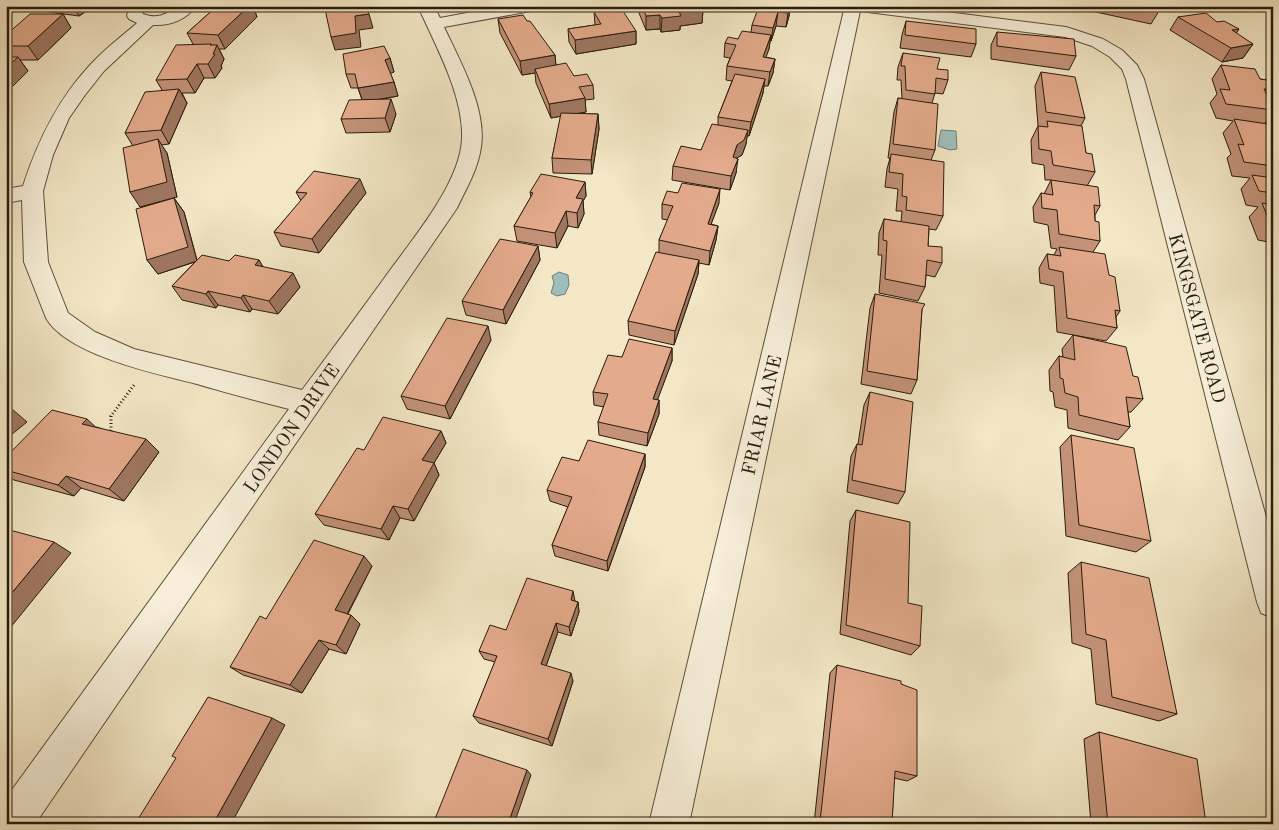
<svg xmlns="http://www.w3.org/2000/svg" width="1279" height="830" font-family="'Old Standard TT',serif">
<rect width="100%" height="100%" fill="#f3e7c5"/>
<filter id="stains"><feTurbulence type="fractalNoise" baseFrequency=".004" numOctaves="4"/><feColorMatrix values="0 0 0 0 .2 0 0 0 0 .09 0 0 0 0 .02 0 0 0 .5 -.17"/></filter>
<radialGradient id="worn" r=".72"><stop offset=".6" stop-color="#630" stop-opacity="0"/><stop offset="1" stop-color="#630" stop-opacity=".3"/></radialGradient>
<!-- water -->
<g fill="#9ebebd" stroke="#6f7d77">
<polygon points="941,130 956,131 957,149 950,150 938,146"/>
<polygon points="559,272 568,275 569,285 565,294 557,296 551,293 554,283 552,276"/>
</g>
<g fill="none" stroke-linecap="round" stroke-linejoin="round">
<!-- minor casing -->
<g stroke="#5c4f3b" stroke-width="2">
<g id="minor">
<path d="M 135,6 L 141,8 L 143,14 C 159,20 166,13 179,7 C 183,5 191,6 196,6 C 186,20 170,26 153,25 L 104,71 L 85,95 L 69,118 L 53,155 L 43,191 L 48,262 L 68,313 L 95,332 L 134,349 L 302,390 C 329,354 356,317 383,280 C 409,243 460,185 462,139 C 464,95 435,45 418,6 L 434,6 L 440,18 L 504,6 L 539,6 L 537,9 L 531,11 L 444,27 C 460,61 487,109 481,147 C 478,169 466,189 457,208 L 35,824 L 6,824 L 6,798 L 289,409 C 258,401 227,393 197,384 C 157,374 67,355 46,318 L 24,262 L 22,200 L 6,203 L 6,189 L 23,186 C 38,140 58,99 91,64 C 105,49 122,36 137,23 L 129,19 L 127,16 L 129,8 Z"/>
<polygon points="845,6 899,6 1066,27 1103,39 1122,50 1137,65 1144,79 1273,542 1273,618 1261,613 1257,602 1126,79 1122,69 1110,57 1092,46 1065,37 860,11 689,824 649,824"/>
</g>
</g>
<!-- path -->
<polyline stroke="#291c0d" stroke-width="3" stroke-dasharray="1 2.5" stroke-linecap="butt" points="109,434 111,430 111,416 134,385"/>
<!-- minor -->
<use href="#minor" fill="#f7efd9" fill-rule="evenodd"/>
</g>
<!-- wall -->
<g fill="#c39278" stroke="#291c0d">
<polygon points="46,6 94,6 79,16 49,12"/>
<polygon points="217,6 253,6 257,17 225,49 219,49 224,59 221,66 222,68 215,78 204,78 195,93 182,93 187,103 169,144 161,145 167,153 177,197 140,207 133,146 125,133 162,90 156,80 193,44 187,33"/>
<polygon points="639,6 701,6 703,10 702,23 680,26 680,30 661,32 660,29 646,30 639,13"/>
<polygon points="791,6 789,16 786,27 776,26 771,41 770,41 769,49 765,57 775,59 773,73 768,86 764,86 763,93 749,136 747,136 746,144 742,155 737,158 736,173 730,190 672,180 673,166 701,150 718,125 718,117 732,81 726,80 727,66 730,58 724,57 725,43 738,39 751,32 752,25"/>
<polygon points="1083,6 1160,6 1159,11 1151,24 1082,9"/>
<polygon points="594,12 636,31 636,44 576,54 569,42 568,29 595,25"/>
<polygon points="63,14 71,28 38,60 20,60 28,71 6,93 6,35"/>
<polygon points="1178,17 1217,22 1253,44 1243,58 1222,62 1170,30"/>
<polygon points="498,19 527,21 555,55 556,65 574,76 593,85 594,99 585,100 586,112 575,114 598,114 599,129 592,174 553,173 552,158 561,116 551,118 536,83 535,73 522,75 500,33"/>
<polygon points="906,21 976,44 971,57 900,48 902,35"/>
<polygon points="997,32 1076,56 1069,70 991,59 991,45"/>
<polygon points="903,53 937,69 948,80 943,94 935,93 932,103 935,150 931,160 943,216 936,230 929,229 928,246 942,263 935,277 926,275 925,287 918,301 879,293 882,255 878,255 879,233 884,219 901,222 902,211 896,211 898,189 885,187 887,169 890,158 888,158 894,112 898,98 902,99 901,80 897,80 898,67"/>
<polygon points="390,58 394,72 390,73 394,82 398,96 378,100 396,114 390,132 346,133 341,119 362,100 358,88 351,88 346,74"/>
<polygon points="1221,65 1260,79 1273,81 1273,100 1271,103 1273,107 1273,113 1265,123 1273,133 1273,243 1258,240 1249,217 1258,207 1246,205 1241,189 1250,178 1232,176 1227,158 1231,154 1223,133 1233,121 1216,118 1210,103 1217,94 1212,79"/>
<polygon points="1041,72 1085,118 1081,126 1086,153 1095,172 1087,186 1100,206 1095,215 1095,221 1100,241 1093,252 1109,275 1120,311 1116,317 1117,328 1106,341 1057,332 1054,286 1040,283 1039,268 1047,254 1054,255 1057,249 1051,248 1048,225 1034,222 1033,207 1041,193 1044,194 1051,180 1045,180 1044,165 1032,163 1031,140 1038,126 1035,86"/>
<polygon points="585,182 586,196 583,201 584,214 578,228 568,226 557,248 517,241 514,226 531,197 530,192"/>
<polygon points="296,192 366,193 319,253 281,246 274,232 301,201"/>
<polygon points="174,198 184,212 197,260 229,261 259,260 263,267 300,287 278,314 252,309 250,312 218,305 216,308 182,300 172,286 195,262 158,274 147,260"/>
<polygon points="719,203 711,224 718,226 716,240 709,265 699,263 698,274 674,345 629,335 628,321 659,252 659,240 668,220 662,219 662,204"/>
<polygon points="538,246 540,260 506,324 466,315 462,301"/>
<polygon points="1273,253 1273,286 1268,273 1272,270 1268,259"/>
<polygon points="875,294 922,309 917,380 911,394 861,384 870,308"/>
<polygon points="1073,335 1133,376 1143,399 1131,412 1128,412 1130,427 1118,440 1068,428 1067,410 1055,407 1053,392 1050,391 1049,370 1059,356 1063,357 1062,349"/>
<polygon points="491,340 450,419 407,409 401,396"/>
<polygon points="672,348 672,361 657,400 659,400 659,414 647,446 599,435 598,422 604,407 594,405 593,392 622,357"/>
<polygon points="870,392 905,492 898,504 847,492 851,456 857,444 858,444 864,405"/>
<polygon points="97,427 159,452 124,501 81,488 74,496 14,480 6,474 6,457"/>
<polygon points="441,431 446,443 434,463 439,475 414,521 400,518 389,540 324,525 315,514 364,450"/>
<polygon points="1071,435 1151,541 1136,552 1066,536 1060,447"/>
<polygon points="645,454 645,467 608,571 555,556 552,545 568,507 550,501 547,490 579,461"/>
<polygon points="856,510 908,603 920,646 911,655 840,634 850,521"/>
<polygon points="1081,562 1177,714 1159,721 1096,704 1091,649 1072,643 1068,573"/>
<polygon points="372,566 348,614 360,624 346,654 329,649 302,693 243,675 230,667 266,619"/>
<polygon points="575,601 578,602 579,612 571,636 558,632 546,666 573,681 552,746 479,723 473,716 495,662 484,659 479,651 506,630"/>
<polygon points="837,665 917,776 907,781 894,778 892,824 814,824 830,673"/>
<polygon points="1099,732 1206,824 1091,824 1084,739"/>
</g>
<!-- shaded-wall -->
<g fill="#9f7761" stroke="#291c0d">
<polygon points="6,6 15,6 17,10 6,16"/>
<polygon points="73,6 94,6 79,16"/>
<polygon points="249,6 253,6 257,17 225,49 218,35"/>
<polygon points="325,6 362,6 326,9"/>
<polygon points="790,6 789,16 786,27 788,13"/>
<polygon points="703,10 702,23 680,26 680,30 661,32 662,18 679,12"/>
<polygon points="778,12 776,26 771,41 773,28"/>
<polygon points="63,14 71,28 38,60 28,46"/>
<polygon points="369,14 373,28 359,30 361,47 335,50 331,37 355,16"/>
<polygon points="660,15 660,29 646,30 646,16"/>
<polygon points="1239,29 1230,43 1232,30"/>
<polygon points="636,31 636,44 576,54 575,40"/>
<polygon points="771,35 769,49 761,71 763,57"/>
<polygon points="211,44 214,51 217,45 224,59 221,66 222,68 215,78 208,64"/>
<polygon points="1253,44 1243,58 1222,62 1231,48"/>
<polygon points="555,55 556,69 535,69 535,73 522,75 520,61"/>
<polygon points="18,57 28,71 6,93 6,68"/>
<polygon points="390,58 394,72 389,74 385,60"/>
<polygon points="775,59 773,73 768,86 770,72"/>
<polygon points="197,64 204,78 195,93 187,79"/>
<polygon points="765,79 763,93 749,136 751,122"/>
<polygon points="394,82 398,96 363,102 358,88"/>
<polygon points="179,89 187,103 169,144 161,130"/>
<polygon points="585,98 586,112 551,118 549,104"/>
<polygon points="391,99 396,114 390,132 385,118"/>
<polygon points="598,114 599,129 592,174 591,160"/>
<polygon points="748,130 746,144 742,155 735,159 733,157 737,145"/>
<polygon points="158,139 167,153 177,197 140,207 130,192"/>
<polygon points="738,159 736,173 730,190 731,176"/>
<polygon points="360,179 366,193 319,253 312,239"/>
<polygon points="585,182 586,196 583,201 584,214 578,228 576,198"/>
<polygon points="720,189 719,203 706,238 708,224"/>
<polygon points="174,198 184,212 197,261 158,274 147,260"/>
<polygon points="566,211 568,226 557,248 555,233"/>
<polygon points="718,226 716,240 709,265 710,251"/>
<polygon points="538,246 540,260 506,324 503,310"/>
<polygon points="259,260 267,274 255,265"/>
<polygon points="699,260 698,274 674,345 675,331"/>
<polygon points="293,273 300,287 278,314 269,301"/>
<polygon points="208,291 218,305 216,308 206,294"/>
<polygon points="243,295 252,309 250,312 241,298"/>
<polygon points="488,326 491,340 450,419 445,406"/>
<polygon points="672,348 672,361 653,412 653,399"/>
<polygon points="659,400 659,414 647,446 648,433"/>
<polygon points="12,409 27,422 6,439 6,413"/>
<polygon points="87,419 101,432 82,424"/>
<polygon points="441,431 446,443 434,463 439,475 414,521 408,509 422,460"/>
<polygon points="146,439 159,452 124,501 109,489"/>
<polygon points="645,454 645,467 608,571 607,561"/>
<polygon points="66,476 81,488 74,496 58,485"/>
<polygon points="393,506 400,518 389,540 381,529"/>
<polygon points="54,542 71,553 6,633 6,600"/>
<polygon points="364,556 372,566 344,620 335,610"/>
<polygon points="573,591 575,601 573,610 571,600"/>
<polygon points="578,602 579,612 571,636 569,627"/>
<polygon points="351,615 360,624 346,654 336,645"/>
<polygon points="556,623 558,632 544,672 541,664"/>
<polygon points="319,640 329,649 302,693 290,685"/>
<polygon points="571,673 573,681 552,746 548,739"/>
<polygon points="272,718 285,725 231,824 213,824"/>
<polygon points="527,770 531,775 514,824 508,824"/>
</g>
<!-- building -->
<g fill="#e3aa8b" stroke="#291c0d">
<polygon points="217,6 249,6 218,35 187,33"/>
<polygon points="341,6 366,6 369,14 355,16 356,33 331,37 325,9"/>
<polygon points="642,6 701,6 703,10 679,12 681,16 662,18 660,15 646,16"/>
<polygon points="759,6 790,6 788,13 778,12 773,28 752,25"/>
<polygon points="1138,6 1160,6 1159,11"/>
<polygon points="621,8 636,31 575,40 568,29 601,24 594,12"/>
<polygon points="1206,13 1217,22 1224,21 1239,29 1232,30 1253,44 1231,48 1178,17"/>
<polygon points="30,14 63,14 28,46 6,46 6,35"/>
<polygon points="523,15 527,21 530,21 555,55 520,61 498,19"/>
<polygon points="906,21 976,29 976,44 905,35"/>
<polygon points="742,31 771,35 763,57 775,59 770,72 727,66 736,45 725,43 728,37 738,39"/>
<polygon points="997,32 1074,39 1076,56 997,46"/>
<polygon points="211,44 210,45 217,45 213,54 215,54 208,64 197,64 187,79 156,80 176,45"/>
<polygon points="384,46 390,58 385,60 394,82 358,88 355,74 346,74 343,54"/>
<polygon points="903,53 940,58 937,69 948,70 948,80 936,78 935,94 906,90 905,66 901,66"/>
<polygon points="6,57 18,57 6,68"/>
<polygon points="566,63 574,76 587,74 593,85 579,87 585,98 549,104 535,69"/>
<polygon points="1221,65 1255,69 1260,79 1273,81 1273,90 1264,89 1273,107 1273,110 1226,104 1220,89 1230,90"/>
<polygon points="1041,72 1075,77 1085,118 1046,112"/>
<polygon points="735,74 765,79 751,122 718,117"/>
<polygon points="179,89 161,130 125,133 145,92"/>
<polygon points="898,98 938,104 935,150 893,144"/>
<polygon points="391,99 385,118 341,119 349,100"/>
<polygon points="561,113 598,114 591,160 552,158"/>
<polygon points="1234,119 1268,124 1273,133 1273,166 1244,162 1238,144 1244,145"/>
<polygon points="1047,121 1082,126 1086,153 1092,154 1095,172 1053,165 1051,151 1039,149 1038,126 1048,127"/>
<polygon points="712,124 748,130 744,140 737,145 733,157 738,159 731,176 673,166 681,146 701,150"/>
<polygon points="158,139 167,182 130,192 123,148"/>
<polygon points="891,154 944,162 943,216 906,210 907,197 902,196 903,174 889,172"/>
<polygon points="314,171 360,179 312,239 274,232 307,193 296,192"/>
<polygon points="541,174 585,182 576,198 583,199 577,213 566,211 555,233 514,226 533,193 530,192"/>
<polygon points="1252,175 1273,178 1273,194 1272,193 1259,191"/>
<polygon points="1051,180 1098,187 1100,206 1094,205 1095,221 1099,222 1100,241 1059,234 1057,210 1042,208 1041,193 1053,195"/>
<polygon points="682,183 720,189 708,224 718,226 710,251 659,240 673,206 662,204 667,191 678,193"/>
<polygon points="174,198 188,247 147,260 136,209"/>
<polygon points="1262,203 1273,205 1273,226 1271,226"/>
<polygon points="884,219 929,226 928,246 942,247 942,263 927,260 925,287 885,279 887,241 883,240"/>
<polygon points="500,239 538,246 503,310 462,301"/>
<polygon points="1059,247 1105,254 1109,275 1115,277 1120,311 1115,310 1117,328 1067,318 1063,272 1049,269 1047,254 1061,256"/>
<polygon points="656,252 699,260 675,331 628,321"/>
<polygon points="202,255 229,261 235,255 259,260 255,265 293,273 269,301 243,295 241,298 208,291 206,294 172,286"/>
<polygon points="875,294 925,304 922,309 917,380 867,371"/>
<polygon points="447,318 488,326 445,406 401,396"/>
<polygon points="1073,335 1126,347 1133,376 1138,377 1143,399 1126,397 1130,427 1079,415 1078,397 1065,393 1063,379 1060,378 1059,356 1075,360"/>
<polygon points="629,339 672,348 653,399 659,400 648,433 598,422 608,394 593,392 608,355 622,357"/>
<polygon points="870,392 913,402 905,492 852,480 857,444 862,445"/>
<polygon points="6,406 12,409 6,413"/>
<polygon points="52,410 87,419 82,424 146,439 109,489 66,476 58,485 6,470 6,457"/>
<polygon points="383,417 441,431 422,460 434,463 408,509 393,506 381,529 315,514 357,448 364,450"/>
<polygon points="1071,435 1134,448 1151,541 1079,525"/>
<polygon points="588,440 645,454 607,561 552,545 572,497 547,490 562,457 579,461"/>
<polygon points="856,510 910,522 908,603 922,606 920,646 846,625"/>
<polygon points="6,529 54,542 6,600"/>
<polygon points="314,540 364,556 335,610 351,615 336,645 319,640 290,685 230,667 260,616 266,619"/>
<polygon points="1081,562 1149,578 1177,714 1112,697 1106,640 1086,634"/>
<polygon points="527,578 573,591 571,600 578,602 569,627 556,623 541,664 571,673 548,739 473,716 497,656 479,651 490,625 506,630"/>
<polygon points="837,665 901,681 901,684 917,690 917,776 895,771 892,824 827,824 820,822"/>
<polygon points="208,697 272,718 213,824 135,824 176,758 172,756"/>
<polygon points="1099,732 1197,759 1206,824 1108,824"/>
<polygon points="463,749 527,770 508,824 433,824"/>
</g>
<g text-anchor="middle" stroke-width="4" stroke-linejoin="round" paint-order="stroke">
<!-- street labels -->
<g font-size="19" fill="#291c0d" stroke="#f7efd9">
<text transform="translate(1198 318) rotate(75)" y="7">KINGSGATE ROAD</text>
<text transform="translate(761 415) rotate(-77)" y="7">FRIAR LANE</text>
<text transform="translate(291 428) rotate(-55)" y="7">LONDON DRIVE</text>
</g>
</g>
<!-- margin -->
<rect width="1279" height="830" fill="none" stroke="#f3e7c5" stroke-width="25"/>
<rect x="8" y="8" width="1264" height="815" fill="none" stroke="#291c0d" stroke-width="2.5"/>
<rect x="12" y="12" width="1254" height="805" fill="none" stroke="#291c0d"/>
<rect width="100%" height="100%" filter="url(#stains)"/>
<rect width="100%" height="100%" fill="url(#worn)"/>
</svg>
